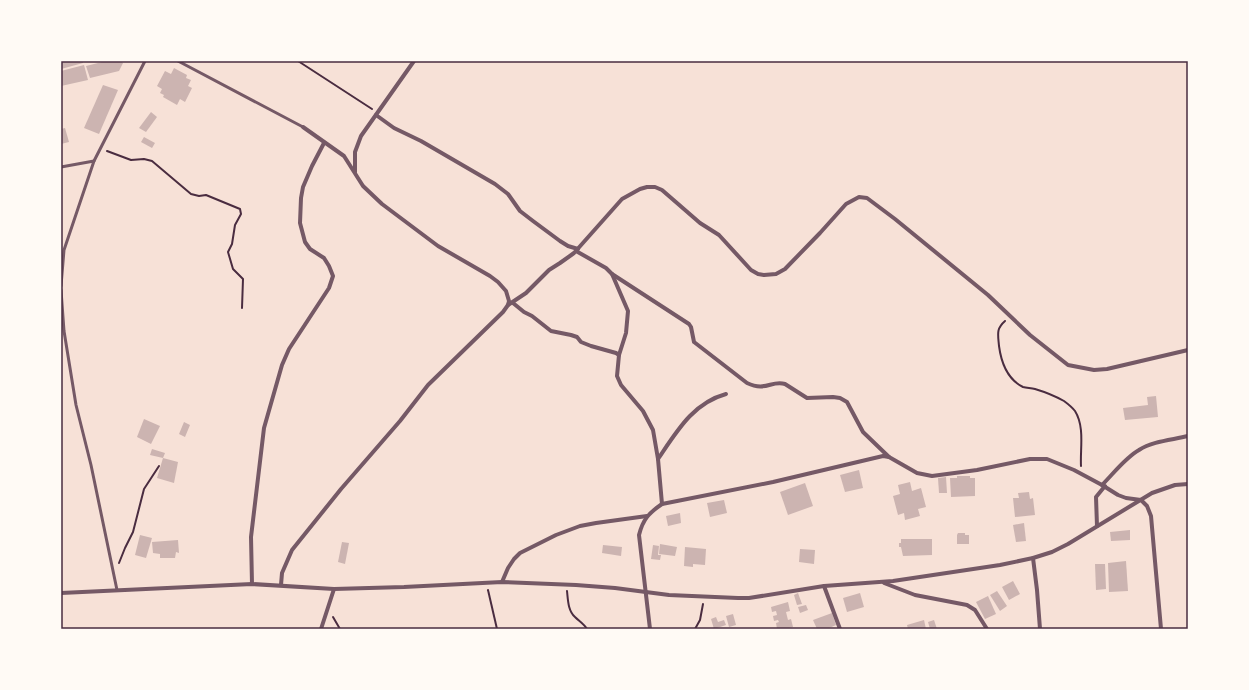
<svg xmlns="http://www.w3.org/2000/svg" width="1249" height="690" font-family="'Golos Text',sans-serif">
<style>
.building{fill:#ccb4b1}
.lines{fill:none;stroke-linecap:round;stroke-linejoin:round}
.path{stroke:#4a2c40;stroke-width:2}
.service{stroke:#755966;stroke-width:3}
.minor{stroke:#755966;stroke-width:4}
.neatline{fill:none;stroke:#4a2c40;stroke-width:1.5}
</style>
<rect width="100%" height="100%" fill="#f7e1d7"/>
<g class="building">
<path d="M61,61H83V63L61,69Z"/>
<path d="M106,61H121L123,63L119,71L90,78L86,66Z"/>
<path d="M84,65L88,80L61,86V71Z"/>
<path d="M174,68L187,75L186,78L191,80L188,86L192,88L185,102L180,99L177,105L163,97L164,95L160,93L162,89L157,86L165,71L171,74Z"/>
<path d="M103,85L118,90L99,134L84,128Z"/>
<path d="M151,112L157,117L146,132L139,128Z"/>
<path d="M65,128L69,142L61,144V129Z"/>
<path d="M144,137L155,143L152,148L141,142Z"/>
<path d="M1156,396L1158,417L1125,420L1123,408L1148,405L1147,397Z"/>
<path d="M144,419L160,426L151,444L137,437Z"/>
<path d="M184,422L190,425L185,437L179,434Z"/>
<path d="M152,449L165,453L163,458L150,455Z"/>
<path d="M163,458L178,462L174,483L157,478Z"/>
<path d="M859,470L863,488L845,492L840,475Z"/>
<path d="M957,476H970V478H975V496L951,497L950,478H957Z"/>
<path d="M946,477L947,493H939L938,478Z"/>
<path d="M910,482L912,491L921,488L926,507L918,509L920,516L905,520L904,513L898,515L893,496L900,494L898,485Z"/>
<path d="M805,483L813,506L788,515L780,492Z"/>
<path d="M1029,492L1030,499L1033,498L1035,515L1015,517L1013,498H1019L1018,493Z"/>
<path d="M724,500L727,513L710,517L707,503Z"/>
<path d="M680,513L681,523L668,526L666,516Z"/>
<path d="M1024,523L1026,541L1016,542L1013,525Z"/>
<path d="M1130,530V540L1111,541L1110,532Z"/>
<path d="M958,533H965V535H969V544H957V535Z"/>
<path d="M140,535L152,538L146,558L135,555Z"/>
<path d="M901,539H932V555L903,556L901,547H899V543H901Z"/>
<path d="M178,540L179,553L176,552L175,558H160V554L153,553L152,542Z"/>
<path d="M342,542L349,543L345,564L338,562Z"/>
<path d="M660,544L677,547L675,556L659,554Z"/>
<path d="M603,545L622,547L621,556L602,553Z"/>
<path d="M653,545L659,546L658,555H661L660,560L651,559Z"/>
<path d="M685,547L706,549L705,565L693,564V567L684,566Z"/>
<path d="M800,549L815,550L814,564L799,562Z"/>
<path d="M1126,561L1128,591L1109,592L1108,563Z"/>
<path d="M1095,564H1105L1106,589L1096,590Z"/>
<path d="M1013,581L1020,594L1009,600L1002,587Z"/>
<path d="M997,591L1007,606L1000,611L990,595Z"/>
<path d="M798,593L802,604L797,605L794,595Z"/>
<path d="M860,593L864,607L847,612L843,598Z"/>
<path d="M988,596L996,614L985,619L976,602Z"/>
<path d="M788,602L790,611L786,612L788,620L791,619L793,627L785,629H777L776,623L779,622L778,620L774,621L773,616L777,615L776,611L772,612L771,607Z"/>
<path d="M806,605L808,610L800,613L798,607Z"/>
<path d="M832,613L836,625L827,629H817L813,620Z"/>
<path d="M733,614L736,625L729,627L726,616Z"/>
<path d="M716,617L718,622L724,620L726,625L714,629L711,619Z"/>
<path d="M924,620L926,629H908L907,625Z"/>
<path d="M934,620L937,629H930L928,622Z"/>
</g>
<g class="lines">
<g class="path">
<path d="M298,61L372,109"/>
<path d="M107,151L131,160L144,159L152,161L191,194L199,196L206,195L240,209L241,214L235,225L232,244L228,252L233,269L243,279L242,308"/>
<path d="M1005,321C996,329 998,334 999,346C1001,361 1007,379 1023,387C1027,388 1031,388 1035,389C1045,392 1055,396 1064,401C1068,404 1072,407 1075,411C1085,427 1080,449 1081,466"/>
<path d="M119,563L125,548L133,532L144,489L159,466"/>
<path d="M488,590L497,629"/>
<path d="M567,591C568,600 568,611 575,617C579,621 584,624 587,629"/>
<path d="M333,617L340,629"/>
<path d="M537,629H569"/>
<path d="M695,629L700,620L703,604"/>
</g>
<g class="service">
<path d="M178,61L303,127"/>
<path d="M61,167L94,161"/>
<path d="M61,286L64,250L94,161L145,61"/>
<path d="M61,290L64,331L76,405L91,465L117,590"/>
</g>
<g class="minor">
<path d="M376,115L394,128L421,141L495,184L508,194L520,211L533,221L560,241L568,246L578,249"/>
<path d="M355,172V152L361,136L414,61"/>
<path d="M576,251L606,268L612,274L628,311L626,333L619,355L617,376L621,385L643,411L653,430L658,459L662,504"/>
<path d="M612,274L689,324L691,327L694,342L747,383C766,392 771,380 785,384L807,398L833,397L840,398L847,402L863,432L889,457"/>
<path d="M513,303L524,312L532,316L551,331L571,335L577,337L581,342L591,346L616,353L619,355"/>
<path d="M508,305L526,293L549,270L560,263L574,253L622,199L640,189L647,187H655L662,190L700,223L719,235L751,270L758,274L764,275L776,274L785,269L820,233L846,204L859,197L867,198L895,219L988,295L1030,335L1068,365L1094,370L1107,369L1188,350"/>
<path d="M658,459C677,431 693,403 726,394"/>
<path d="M1102,485C1114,473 1125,458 1139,450C1153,441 1172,440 1188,436"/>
<path d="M1097,526L1096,497L1105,486"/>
<path d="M1033,558L1037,590L1040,629"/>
<path d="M502,582L508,568L514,559L520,553L556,535L580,526L596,523L647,516"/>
<path d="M884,583L915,595L967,605L975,610L987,629"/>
<path d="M252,584L251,537L264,428L282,365L289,349L329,288L333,276L329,266L324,258L310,249L305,242L300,223L301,198L303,187L312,166L324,143"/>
<path d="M281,585L282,573L292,550L341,489L400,421L428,385L503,312L508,305L509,301L506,291L498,282L490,276L438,246L382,204L363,186L344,156L303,127"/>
<path d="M824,586L840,629"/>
<path d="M61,593L252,584L334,589L404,587L502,582L576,585L615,588L669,595L738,598H749L824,586L893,581L1000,565L1033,558L1052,552L1068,544L1152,493L1175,485L1188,484"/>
<path d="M321,629L334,589"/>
<path d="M650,629L639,535C643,519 649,513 662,504L773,482L883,456L889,457L917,473L932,476L977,470L1030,459H1047L1074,470L1102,485L1118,495L1126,498L1141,500L1147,506L1151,516L1161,629"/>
</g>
</g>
<rect width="1249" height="690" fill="none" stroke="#fffaf5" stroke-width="124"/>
<rect x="62" y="62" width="1125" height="566" class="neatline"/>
</svg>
